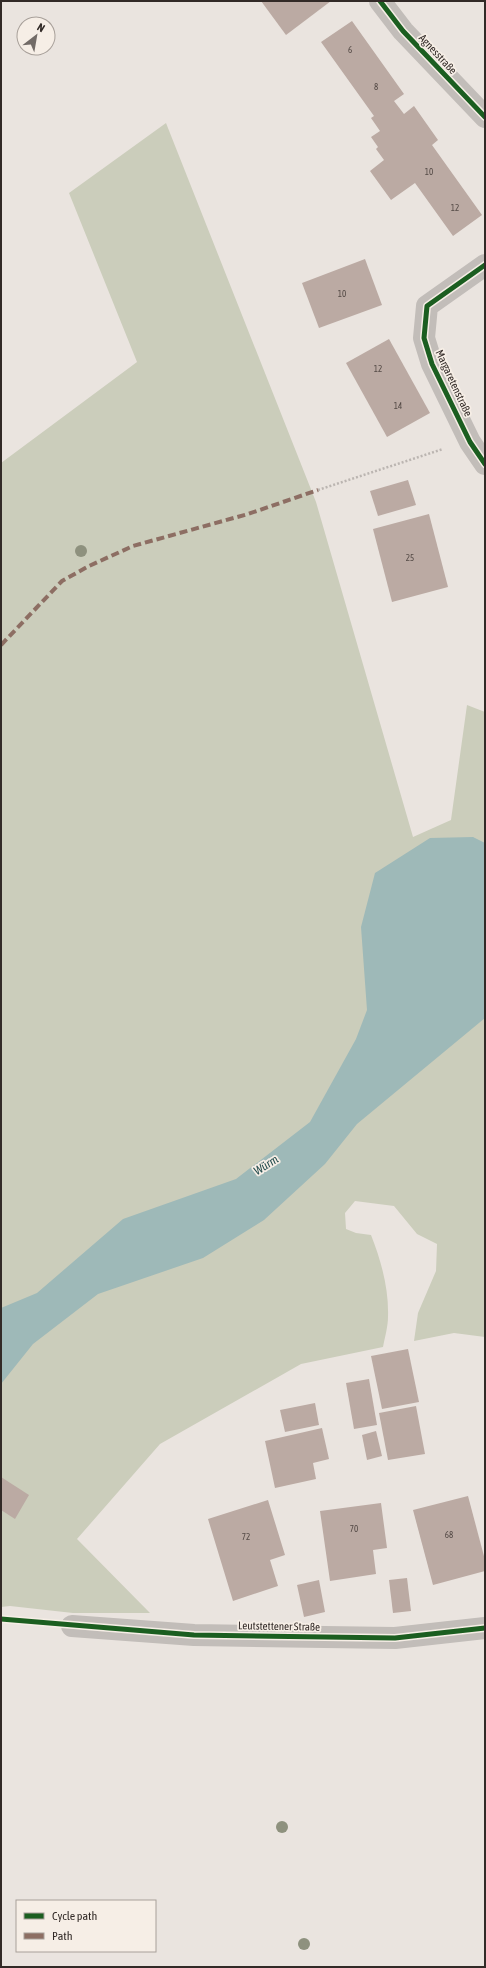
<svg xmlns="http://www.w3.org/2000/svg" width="486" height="1968" font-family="'Asap Condensed',sans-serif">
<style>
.green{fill:#cbcdbb}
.water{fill:#9eb9b8}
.building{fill:#bbaaa3}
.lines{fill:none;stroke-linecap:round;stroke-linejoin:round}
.path{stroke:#bbb5b1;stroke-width:2.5;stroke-dasharray:2 2;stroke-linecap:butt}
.street{stroke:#c2bdb9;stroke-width:22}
.quiet{stroke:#8d6e63;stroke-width:4;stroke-dasharray:8 4;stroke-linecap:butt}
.cycleway-casing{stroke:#f6eee6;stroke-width:8}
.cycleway{stroke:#1b5e20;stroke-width:5}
.tree{fill:#8e917e}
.labels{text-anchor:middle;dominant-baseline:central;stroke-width:3.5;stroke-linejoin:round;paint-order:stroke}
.number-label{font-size:9px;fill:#544a46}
.street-label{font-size:11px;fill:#322a27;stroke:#f6eee6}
.water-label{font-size:12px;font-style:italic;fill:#234c4d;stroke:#f6eee6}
</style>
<rect width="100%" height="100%" fill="#eae4df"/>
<path class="green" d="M166,123L316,502L413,837L451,820L467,705L485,712V1337L454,1333L414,1341L418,1313L436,1271L437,1244L417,1234L394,1206L355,1201L345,1213L346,1229L356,1233L371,1235C381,1260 389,1289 388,1317C388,1326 385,1337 383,1347L301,1364L160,1444L77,1539L150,1613H73L10,1606L1,1607V463L137,362L69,193Z"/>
<path class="water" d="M473,837L485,843V1018L357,1124L325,1164L264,1220L203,1258L98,1294L33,1344L1,1384V1308L37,1293L123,1219L236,1179L310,1122L356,1039L367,1010L361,927L375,873L430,838Z"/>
<g class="building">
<path d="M261,1H331L286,35Z"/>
<path d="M352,21L404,94L394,101L404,114L414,106L438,140L432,145L482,215L453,236L415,183L391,200L370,171L384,160L376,149L378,147L371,137L380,131L371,118L374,116L321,42Z"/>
<path d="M365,259L382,305L319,328L302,283Z"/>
<path d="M389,339L430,413L387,437L346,363Z"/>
<path d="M408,480L416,505L378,516L370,491Z"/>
<path d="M429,514L448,587L392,602L373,529Z"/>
<path d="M408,1349L419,1402L382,1409L371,1356Z"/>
<path d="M369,1379L377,1425L354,1429L346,1383Z"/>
<path d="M315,1403L319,1425L285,1432L280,1410Z"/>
<path d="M416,1406L425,1454L388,1460L379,1413Z"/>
<path d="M322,1428L329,1459L313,1463L316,1479L275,1488L265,1441Z"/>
<path d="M376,1431L382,1456L367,1460L362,1435Z"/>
<path d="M1,1477L29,1495L15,1519L1,1510Z"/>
<path d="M468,1496L485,1560V1571L433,1585L413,1510Z"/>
<path d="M268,1500L285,1555L270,1560L278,1586L233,1601L208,1519Z"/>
<path d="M381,1503L387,1548L373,1550L376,1574L330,1581L320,1511Z"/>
<path d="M407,1578L411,1611L393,1613L389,1580Z"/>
<path d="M319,1580L325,1612L304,1617L297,1585Z"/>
</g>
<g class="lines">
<path class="path" d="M318,490L443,449"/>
<g class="street">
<path d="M380,1L403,31L485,117"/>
<path d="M485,265L427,306L424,338L432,364L470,442L485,464"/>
<path d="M72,1626L194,1635L395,1638L485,1628"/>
</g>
<path class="quiet" d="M1,645L62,581L89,566L133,546L248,514L318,490"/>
<g class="cycleway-casing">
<g id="cycleway">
<path d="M380,1L403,31L485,117"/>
<path d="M485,265L427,306L424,338L432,364L470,442L485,464"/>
<path d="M1,1619L194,1635L395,1638L485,1628"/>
</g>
</g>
<use href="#cycleway" class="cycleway"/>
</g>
<g class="tree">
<circle cx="81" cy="551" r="6"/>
<circle cx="282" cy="1827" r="6"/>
<circle cx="304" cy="1944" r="6"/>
</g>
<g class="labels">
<g class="number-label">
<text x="350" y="50">6</text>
<text x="376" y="87">8</text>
<text x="429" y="172">10</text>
<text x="455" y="208">12</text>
<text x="342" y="294">10</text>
<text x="378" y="369">12</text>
<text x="398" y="406">14</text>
<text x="410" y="558">25</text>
<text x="354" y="1529">70</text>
<text x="449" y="1535">68</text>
<text x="246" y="1537">72</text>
</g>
<g class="street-label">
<text transform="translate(438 54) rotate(47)">Agnesstraße</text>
<text transform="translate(454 383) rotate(65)">Margaretenstraße</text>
<text transform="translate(279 1626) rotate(1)">Leutstettener Straße</text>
</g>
<g class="water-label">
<text transform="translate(266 1165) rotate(-32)">Würm</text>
</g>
</g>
<rect width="486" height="1968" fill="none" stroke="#322a27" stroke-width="4"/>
<rect x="16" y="1900" width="140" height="52" fill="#f6eee6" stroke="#a8a09a"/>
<rect x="24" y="1913" width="20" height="6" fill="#1b5e20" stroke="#a8a09a"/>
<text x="52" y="1920" font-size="12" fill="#322a27">Cycle path</text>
<rect x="24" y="1933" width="20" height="6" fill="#8d6e63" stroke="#a8a09a"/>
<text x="52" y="1940" font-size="12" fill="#322a27">Path</text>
<g transform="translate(36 36) rotate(31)"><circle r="19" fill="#f6eee6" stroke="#a8a09a"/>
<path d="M0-3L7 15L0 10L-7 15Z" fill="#726b67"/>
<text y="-6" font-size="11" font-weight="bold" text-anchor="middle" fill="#322a27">N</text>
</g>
</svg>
